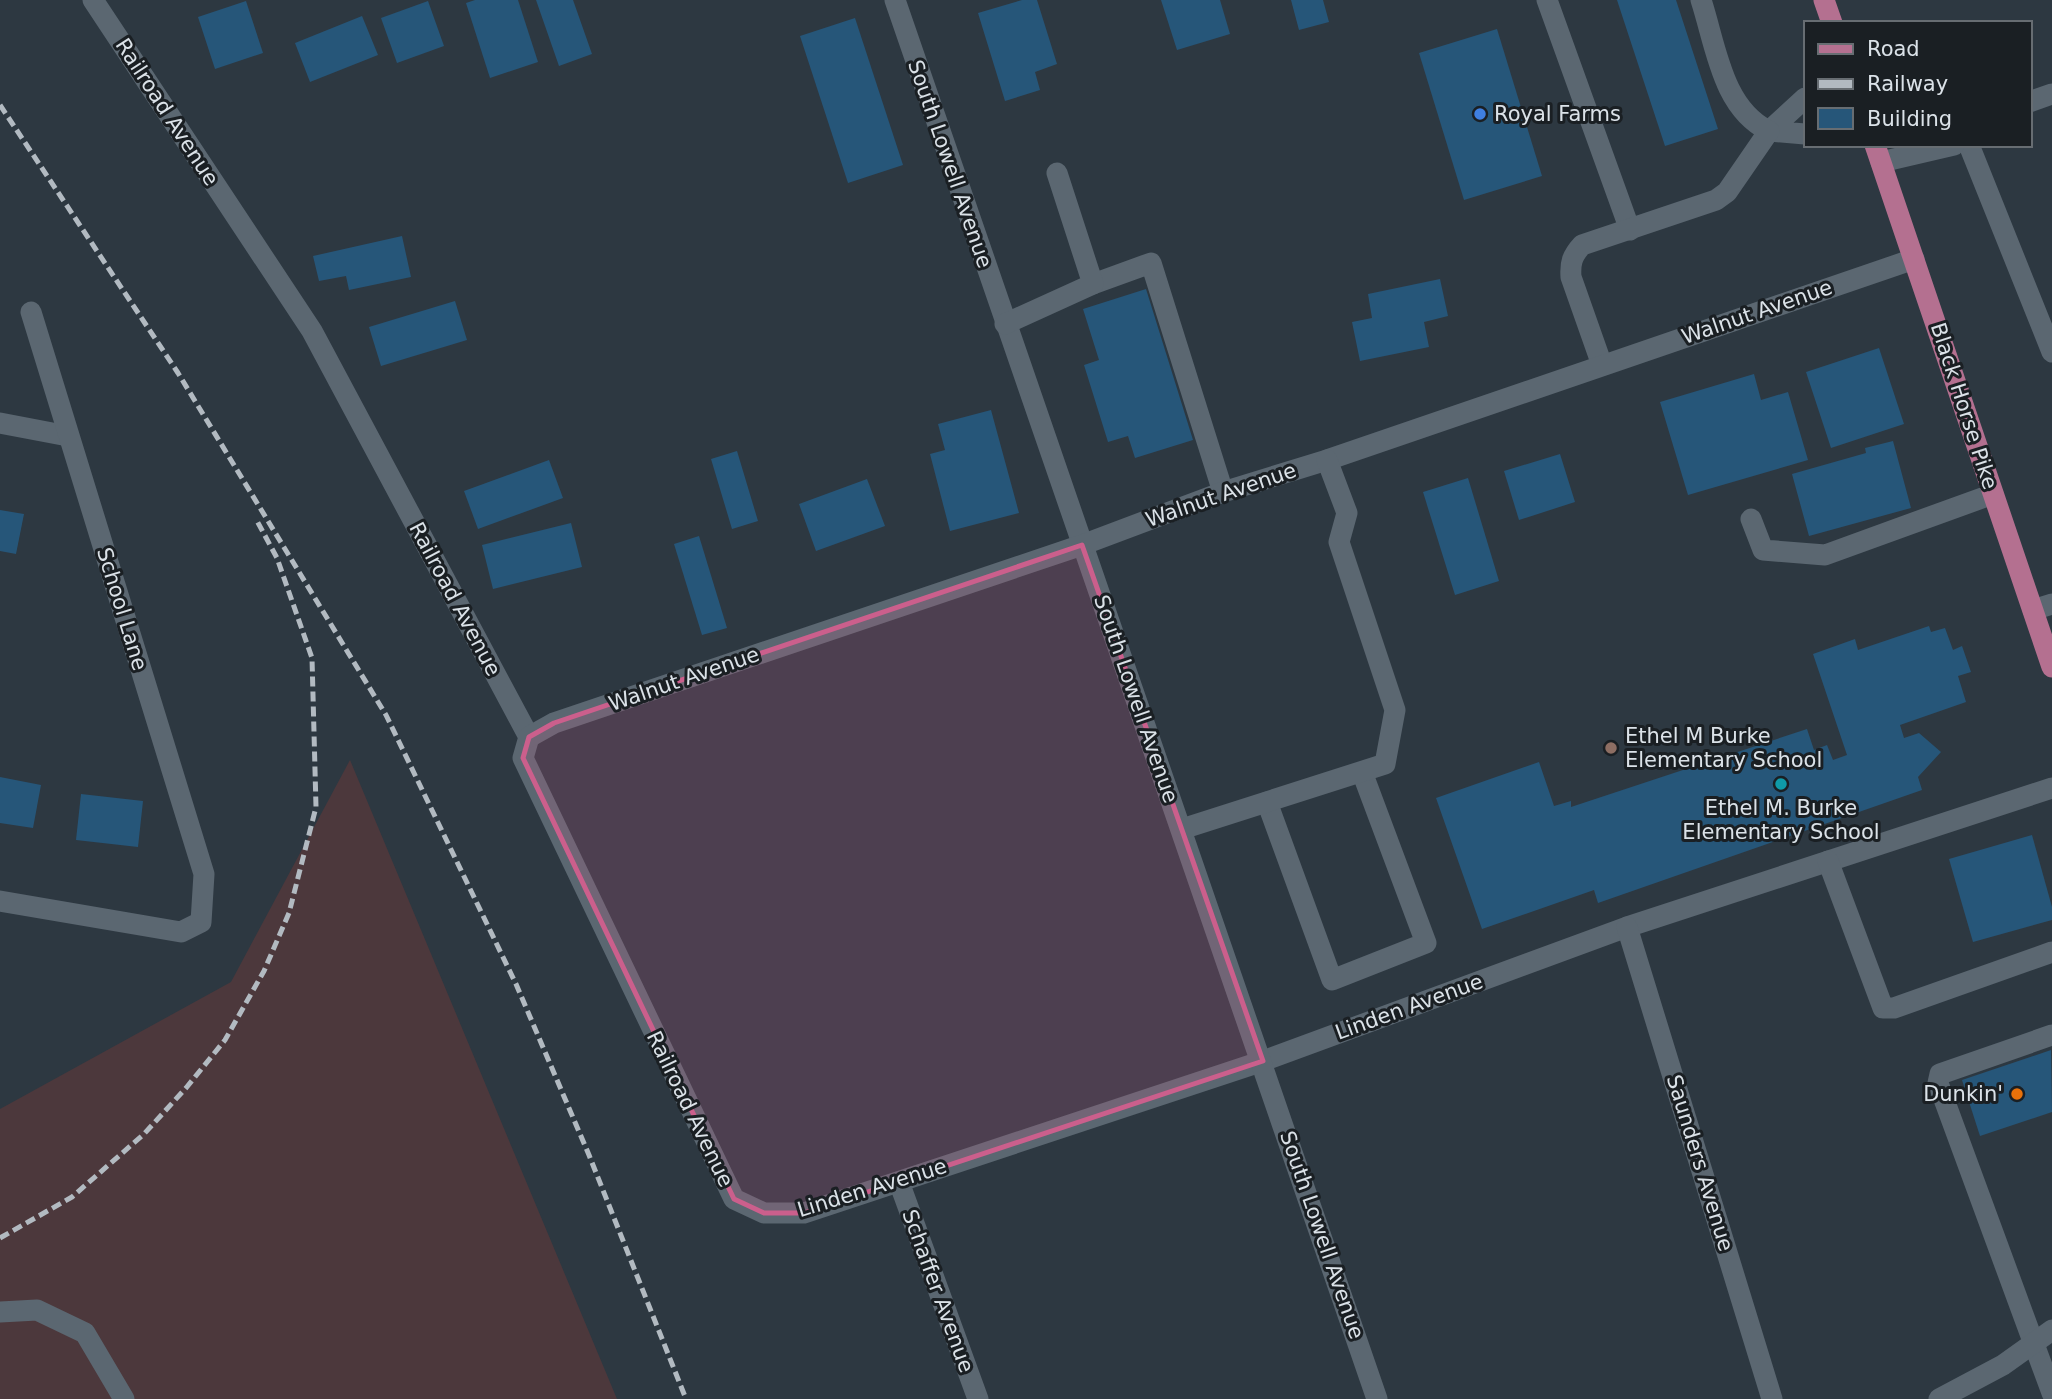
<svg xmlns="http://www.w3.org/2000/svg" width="2052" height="1399" font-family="'DejaVu Sans',sans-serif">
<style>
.industrial{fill:#4c383c}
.building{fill:#265679}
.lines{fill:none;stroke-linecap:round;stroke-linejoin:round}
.minor{stroke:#5b6771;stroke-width:21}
.major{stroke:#b47090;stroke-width:21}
.rail{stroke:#b2bac1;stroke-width:5;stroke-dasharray:10 5;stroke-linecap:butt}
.marked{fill:#cb5f8c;fill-opacity:0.2;stroke:#cb5f8c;stroke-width:5;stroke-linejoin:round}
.shop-dot{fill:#3f7fe0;stroke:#1a1f23;stroke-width:2.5}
.education-dot{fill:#8d6e63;stroke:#1a1f23;stroke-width:2.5}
.culture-dot{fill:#0f9aa8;stroke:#1a1f23;stroke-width:2.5}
.food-dot{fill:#e8710a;stroke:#1a1f23;stroke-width:2.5}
.labels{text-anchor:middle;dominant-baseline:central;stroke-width:6;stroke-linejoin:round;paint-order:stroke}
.street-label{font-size:21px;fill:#dbe2e8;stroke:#1a1f23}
.poi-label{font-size:21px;fill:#dbe2e8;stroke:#1a1f23;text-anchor:start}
</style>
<rect width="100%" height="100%" fill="#2d3841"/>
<path class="industrial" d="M350,760L617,1399H0V1109L231,982Z"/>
<g class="building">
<path d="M475,0H518L538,62L490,78L466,3Z"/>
<path d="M536,0H573L592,54L559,66Z"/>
<path d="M1022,0H1037L1057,64L1035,72L1040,90L1005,101L978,13Z"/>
<path d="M1161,0H1220L1230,34L1177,50Z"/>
<path d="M1291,0H1323L1329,22L1299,30Z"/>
<path d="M1617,0H1676L1718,129L1665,146Z"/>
<path d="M246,1L263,53L215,69L198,17Z"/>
<path d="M428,1L444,46L397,63L381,18Z"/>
<path d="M362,16L378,55L310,82L295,43Z"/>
<path d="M855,18L903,165L848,183L800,36Z"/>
<path d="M1497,29L1542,176L1464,200L1419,53Z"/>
<path d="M402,236L411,277L349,290L346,276L319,281L313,256Z"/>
<path d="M1440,279L1448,316L1424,322L1429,347L1360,361L1352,322L1372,318L1368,294Z"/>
<path d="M1146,289L1193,440L1135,458L1128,436L1108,442L1084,365L1099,360L1083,309Z"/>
<path d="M455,301L467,340L381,366L369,327Z"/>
<path d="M1879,348L1904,424L1831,448L1806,372Z"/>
<path d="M1754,374L1761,400L1788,392L1808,460L1688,495L1660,402Z"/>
<path d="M991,410L1019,513L950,531L930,454L945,450L938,424Z"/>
<path d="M1893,441L1911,508L1809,536L1792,474L1866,453L1865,448Z"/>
<path d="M737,451L758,521L732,529L711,459Z"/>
<path d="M1560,454L1575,502L1519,520L1504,471Z"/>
<path d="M549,460L563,498L478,529L464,491Z"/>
<path d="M1468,478L1499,581L1455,595L1423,492Z"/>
<path d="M867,479L885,526L816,551L799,504Z"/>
<path d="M0,510L24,514L16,554L0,551Z"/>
<path d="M571,523L582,567L493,589L482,545Z"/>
<path d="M699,536L727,628L702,635L674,544Z"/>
<path d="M1929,626L1931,632L1945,628L1953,650L1962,646L1971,672L1958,676L1966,702L1900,725L1904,738L1919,733L1941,752L1918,777L1922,790L1598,903L1594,890L1482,929L1436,798L1539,762L1554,806L1571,801V807L1807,729L1814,750L1827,745L1833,760L1847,755L1813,654L1855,639L1858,650Z"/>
<path d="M0,777L41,785L33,828L0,823Z"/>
<path d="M81,794L143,801L138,847L76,840Z"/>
<path d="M2032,835L2052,907V920L1973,942L1949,859Z"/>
<path d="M2051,1050L2052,1112L1980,1136L1962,1080Z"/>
</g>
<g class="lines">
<g class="minor">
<path d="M93,0L312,331L529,737L523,758L734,1199L764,1213H804L1263,1061L1627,927L2052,788"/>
<path d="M895,0L1377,1399"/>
<path d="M1547,0L1630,230"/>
<path d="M1805,98L1769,131L1805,134"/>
<path d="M2029,102L2052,94"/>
<path d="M1969,145L2052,352"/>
<path d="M1881,162L1954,145"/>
<path d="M1093,284L1151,263L1223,492"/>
<path d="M1005,324L1093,284L1057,173"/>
<path d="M1602,365L1571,277C1570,263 1572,256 1582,245L1716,200L1727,192L1769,131C1722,108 1716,46 1701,0"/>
<path d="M0,423L68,436"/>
<path d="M1751,519L1763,550L1825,555L1993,494"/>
<path d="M2033,610L2052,604"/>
<path d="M529,737L554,723L1082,545L1223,492L1327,460L1914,259"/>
<path d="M1267,802L1332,980L1426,943L1362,772"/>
<path d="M1182,829L1385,764L1395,710L1339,542L1347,513L1327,460"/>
<path d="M1828,861L1883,1008H1894L2052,952"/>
<path d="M0,901L181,932L201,922L204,874L31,312"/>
<path d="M1627,927L1772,1399"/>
<path d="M2052,1035L1940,1074L1938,1083L2052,1393"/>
<path d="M899,1182L978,1399"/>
<path d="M0,1312L37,1310L85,1333L124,1399"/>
<path d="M1939,1399L2003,1365L2052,1330"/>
</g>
<g class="major">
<path d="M1824,0L1832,23"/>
<path d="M1875,145L2052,667"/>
</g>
<g class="rail">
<path d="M0,105L178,373L386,715L516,984L589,1155L686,1399"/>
<path d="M0,1238L72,1197L144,1134L186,1088L225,1040L264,971L289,913L316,807L312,658L277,558L256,519"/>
</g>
</g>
<path class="marked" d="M1082,545L1263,1061L804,1213H764L734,1199L523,758L529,737L554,723Z"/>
<circle class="shop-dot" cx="1480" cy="114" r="7"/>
<circle class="education-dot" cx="1611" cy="748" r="7"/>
<circle class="culture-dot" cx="1781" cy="784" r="7"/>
<circle class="food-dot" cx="2017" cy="1094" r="7"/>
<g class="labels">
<g class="street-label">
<text transform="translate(167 112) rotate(57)">Railroad Avenue</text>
<text transform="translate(950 164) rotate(71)">South Lowell Avenue</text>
<text transform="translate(1757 312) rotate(-19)">Walnut Avenue</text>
<text transform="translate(1964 406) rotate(72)">Black Horse Pike</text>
<text transform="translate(1221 495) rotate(-19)">Walnut Avenue</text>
<text transform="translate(455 599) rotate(62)">Railroad Avenue</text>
<text transform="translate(122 609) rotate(73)">School Lane</text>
<text transform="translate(684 679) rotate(-19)">Walnut Avenue</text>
<text transform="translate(1136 699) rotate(71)">South Lowell Avenue</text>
<text transform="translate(1409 1007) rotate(-20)">Linden Avenue</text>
<text transform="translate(690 1109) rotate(64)">Railroad Avenue</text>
<text transform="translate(1700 1163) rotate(73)">Saunders Avenue</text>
<text transform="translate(872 1188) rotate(-17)">Linden Avenue</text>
<text transform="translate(1322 1235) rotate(71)">South Lowell Avenue</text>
<text transform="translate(938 1291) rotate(70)">Schaffer Avenue</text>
</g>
<g class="poi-label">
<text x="1494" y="114">Royal Farms</text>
<text x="1625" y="736">Ethel M Burke<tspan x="1625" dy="24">Elementary School</tspan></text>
<text x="1781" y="808" text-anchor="middle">Ethel M. Burke<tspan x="1781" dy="24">Elementary School</tspan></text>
<text x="2003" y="1094" text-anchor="end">Dunkin'</text>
</g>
</g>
<rect x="1804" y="21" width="228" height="126" fill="#1a1f23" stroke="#676d72" stroke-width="2"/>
<rect x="1818" y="44" width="35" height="10" fill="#b47090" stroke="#676d72" stroke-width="2"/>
<text x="1867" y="56" font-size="21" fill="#dbe2e8">Road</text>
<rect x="1818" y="79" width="35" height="10" fill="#b2bac1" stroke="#676d72" stroke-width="2"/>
<text x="1867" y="91" font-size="21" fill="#dbe2e8">Railway</text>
<rect x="1818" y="108" width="35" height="21" fill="#265679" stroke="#676d72" stroke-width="2"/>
<text x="1867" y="126" font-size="21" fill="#dbe2e8">Building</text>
</svg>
